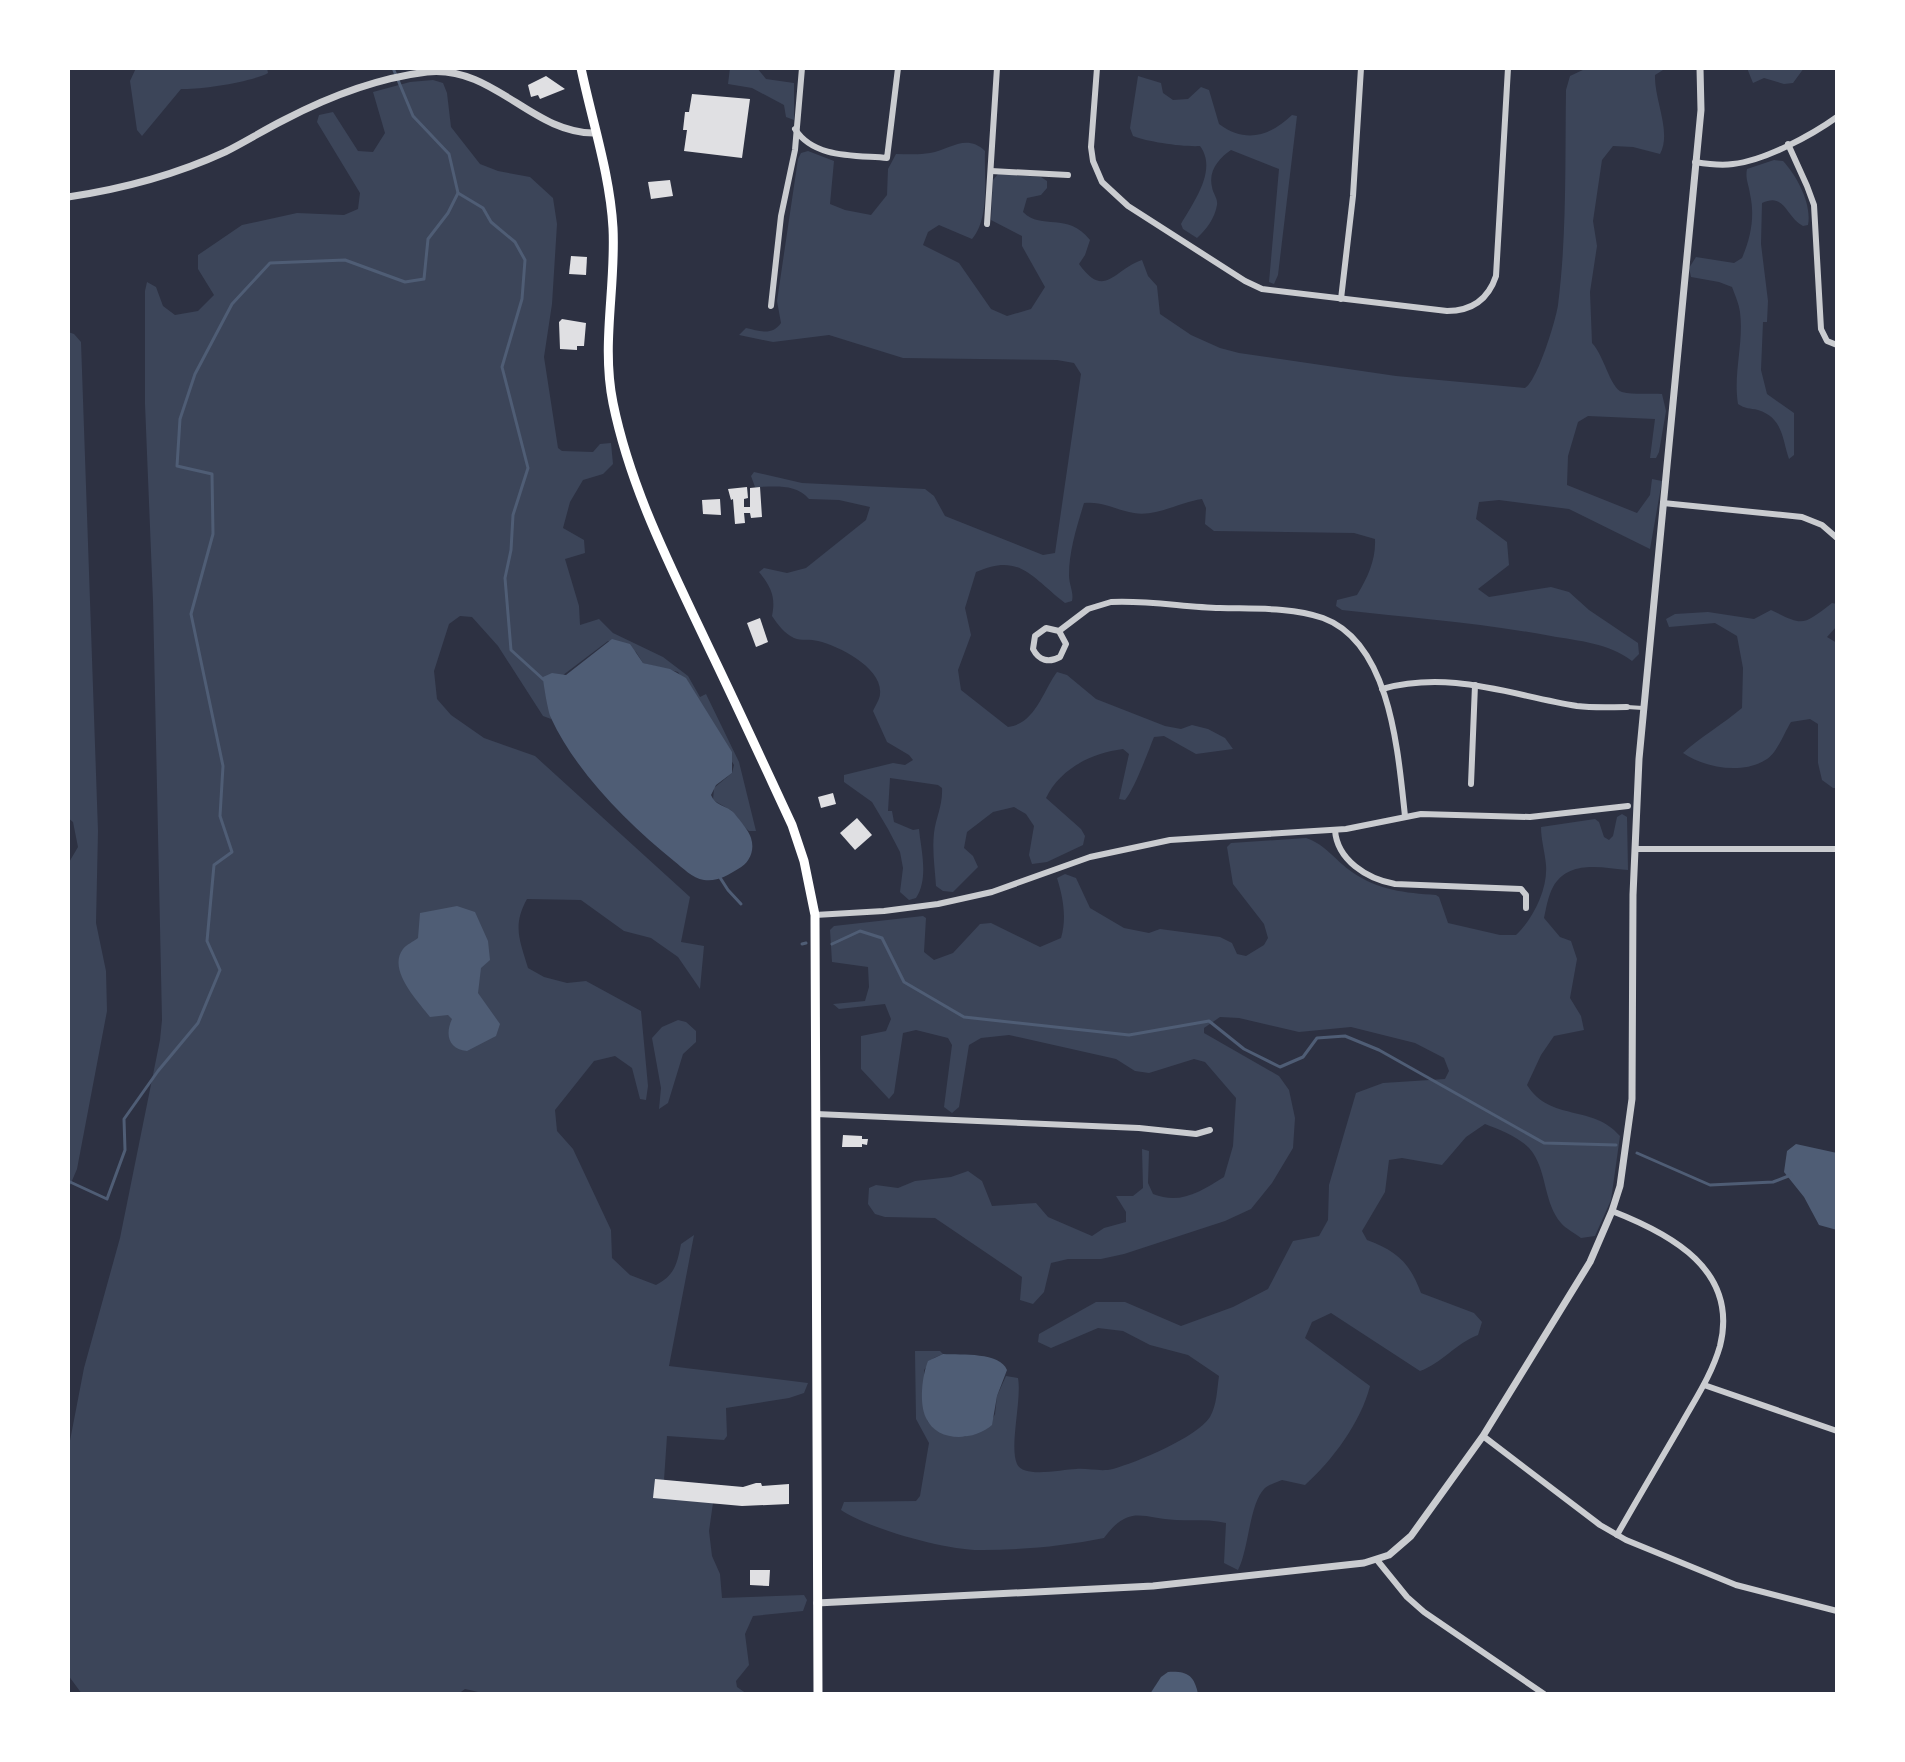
<svg xmlns="http://www.w3.org/2000/svg" width="1905" height="1762" font-family="'Times New Roman',serif">
<style>
.green{fill:#3c4559}
.water{fill:#4f5d75}
.lines{fill:none;stroke-linecap:round;stroke-linejoin:round}
.stream{stroke:#4f5d75;stroke-width:3}
.building{fill:#e0e0e3}
.pedestrian{stroke:#caccd0;stroke-width:4}
.minor{stroke:#caccd0;stroke-width:6}
.tertiary{stroke:#caccd0;stroke-width:7}
.primary{stroke:#fff;stroke-width:9}
</style>
<rect width="100%" height="100%" fill="#2d3142"/>
<g class="green">
<path d="M136,68H267L268,73C252,82 199,90 181,89L142,136L137,130L130,81Z"/>
<path d="M730,68H757L766,79L794,83V120L786,117L784,105L752,88L728,84Z"/>
<path d="M1587,68H1680L1663,70L1655,75C1654,100 1672,132 1660,154L1633,147L1613,146L1602,160L1593,221L1597,246L1590,292L1592,343C1604,355 1610,388 1622,392C1634,395 1650,393 1662,394L1666,411L1659,452L1656,458H1650L1655,419L1588,416L1578,422L1568,456L1567,485L1637,513L1650,495L1652,479L1662,481L1650,549L1569,509L1499,500L1479,502L1476,519L1507,542L1509,565L1478,589L1489,597L1551,587L1569,592L1589,610L1638,643L1639,654L1632,661C1609,643 1579,641 1551,636C1482,623 1412,618 1342,610L1336,606L1337,600L1357,595C1368,577 1376,559 1375,539L1354,533L1214,531L1205,524L1206,508L1202,499C1180,502 1156,517 1134,513C1115,510 1104,501 1084,503C1077,526 1069,551 1069,575C1069,585 1074,592 1072,601L1065,603C1032,578 1020,552 976,572L965,608L971,635L958,670L961,690L1008,727C1035,724 1043,691 1057,672L1067,675L1096,699L1165,726L1181,729L1192,725L1208,729L1225,738L1233,749L1196,754L1164,736L1154,737C1148,752 1134,790 1125,800L1119,799L1129,754L1123,749C1091,753 1060,769 1046,798L1081,829L1085,836L1083,845L1047,862L1032,864L1029,855L1034,826L1026,814L1014,807L993,812L967,832L964,848L973,856L978,867L953,892L943,891L936,886C935,869 932,851 934,833C936,817 943,805 942,788L938,785L890,778L888,811H892L894,822L913,830L919,829C921,850 929,878 916,898L909,900L900,892L903,868L900,852L888,829L872,802L844,782V775L893,763L905,765L913,760L909,755L887,742L873,711C875,706 880,699 880,694C883,668 839,646 818,641C811,639 801,641 794,638C784,633 778,625 772,616C776,597 771,587 759,572L764,568L787,573L806,568L866,520L870,507L839,500L809,499C795,483 774,487 755,487L751,476L754,472L802,483L925,489L934,496L945,516L1043,555L1055,553L1081,374L1074,363L1057,360L903,358L829,335L773,342L739,335L746,328C760,331 772,336 781,323L777,301L798,159L801,153L808,151L834,161L830,204L845,210L871,215L887,195L888,169L896,154C907,154 919,155 930,153C950,150 966,133 985,151C984,178 990,218 972,239L939,225L928,232L923,245L959,263L991,309L1007,316L1031,309L1045,287L1022,246V236L991,220L993,180L998,174L1041,177L1047,181V188L1041,195L1027,198L1023,212C1042,231 1067,211 1090,240L1085,255L1079,264C1105,300 1113,270 1142,260L1148,276L1157,286L1160,314L1191,335L1220,348L1239,353L1396,376L1525,388C1537,382 1556,320 1558,305C1567,234 1565,161 1566,90L1570,76Z"/>
<path d="M1747,68H1804L1793,83L1784,84L1764,78L1753,83Z"/>
<path d="M1138,76L1161,83L1163,93L1173,100L1188,99L1201,87L1209,90L1219,124C1246,144 1270,136 1292,115L1297,116L1278,275L1274,284L1269,282L1279,169L1231,150C1219,158 1208,171 1212,187C1213,194 1218,198 1217,205C1215,218 1206,230 1197,238L1183,229L1181,224C1193,203 1218,170 1200,146C1183,147 1148,142 1133,136L1130,128Z"/>
<path d="M433,80L443,83L447,93L451,127L480,164L498,171L530,177L553,198L557,224L552,304L544,357L558,448L562,451L593,452L600,444L611,443L613,464L603,474L583,480L570,502L563,528L584,540L585,553L565,559L579,606L580,625L599,619L613,633L663,657L688,676L700,697L706,694L739,762L756,831H749L739,822L732,811L713,800L714,788L732,773L734,765L678,672L643,663L636,652L608,641L546,688L551,719L543,716L498,646L472,617L460,616L449,624L434,671L437,699L451,715L484,738L535,756L690,897L681,942L704,946L700,989L678,957L651,938L624,931L581,900L527,899C512,926 520,941 528,968L544,977L567,983L586,981L641,1011L648,1086L646,1100L640,1099L632,1068L615,1056L594,1061L555,1110L557,1131L573,1149L611,1230L612,1258L630,1275L656,1285C675,1275 677,1264 681,1244L694,1235L669,1366L808,1383L804,1393L789,1398L726,1408L727,1436L724,1440L667,1436L664,1480L713,1503L709,1531L712,1556L720,1574L722,1598L804,1595L807,1600L803,1611L753,1616L745,1634L749,1665L736,1681L737,1687L747,1694H487L465,1689L458,1694H82L68,1675V1451L84,1368L120,1238L160,1040L162,1020L153,601L145,404V291L147,282L156,287L163,306L175,315L198,311L214,295L198,269V255L242,225L297,213L344,215L358,209L360,193L317,122L319,115L333,112L358,151L373,152L385,133L373,92L410,82Z"/>
<path d="M1774,160L1783,161C1797,176 1812,204 1808,225L1803,226C1785,216 1785,192 1762,203L1761,244L1768,301L1767,322H1763L1761,370L1767,394L1794,413V455L1789,459C1782,438 1783,418 1758,410C1750,408 1745,409 1738,404C1733,373 1744,343 1740,312C1739,304 1735,295 1732,287L1719,282L1691,277L1689,268L1696,257L1734,263L1742,258C1751,237 1755,216 1750,194C1749,185 1745,179 1747,169Z"/>
<path d="M68,332L74,334L81,342L98,831L96,923L106,971L107,1011L77,1169L68,1190V864L78,847L73,822L68,818Z"/>
<path d="M1832,603L1837,604V626L1827,637L1837,643V788H1833L1822,780L1818,763V724L1810,719L1791,722C1784,733 1777,753 1767,759C1743,775 1705,768 1683,753C1702,736 1723,724 1742,708L1743,668L1737,636L1715,623L1669,627L1666,619L1675,614L1708,612L1754,619L1771,610C1804,626 1802,626 1832,603Z"/>
<path d="M1622,814L1627,817L1628,870C1602,868 1569,859 1553,887C1548,896 1546,909 1544,918L1560,937L1571,941L1577,959L1570,998L1581,1016L1584,1030L1554,1036L1541,1055L1527,1085C1550,1122 1593,1104 1620,1136L1611,1200L1595,1236L1581,1238C1575,1233 1566,1229 1561,1223C1544,1203 1547,1174 1533,1153C1524,1139 1501,1130 1485,1124L1466,1137L1442,1165L1402,1158L1389,1160L1385,1192L1362,1231L1367,1240C1397,1251 1410,1263 1421,1293L1474,1313L1482,1322L1478,1335C1455,1344 1442,1363 1420,1371L1331,1313L1312,1322L1305,1338L1370,1386C1361,1422 1332,1461 1305,1485L1282,1480C1277,1482 1268,1485 1264,1489C1249,1505 1249,1549 1238,1570L1224,1563L1226,1523C1209,1519 1194,1521 1176,1520C1142,1518 1129,1504 1104,1538C1065,1546 1022,1550 982,1550C948,1551 869,1529 841,1510L844,1502L916,1501L920,1496L929,1443L916,1419L915,1351H940L943,1354L934,1358L924,1370V1409L928,1422L936,1430L964,1437L988,1428L995,1414L997,1396L1006,1376L1018,1378C1022,1400 1009,1446 1017,1464C1024,1479 1063,1469 1076,1469C1088,1468 1101,1472 1113,1469C1137,1462 1196,1438 1210,1417C1217,1405 1217,1389 1219,1376L1188,1355L1150,1345L1123,1331L1098,1328L1051,1348L1038,1342L1039,1334L1096,1302H1125L1181,1326L1233,1307L1268,1289L1293,1241L1319,1236L1328,1220L1329,1185L1356,1093L1383,1083L1445,1079L1449,1071L1444,1058L1415,1043L1351,1027L1299,1032L1239,1018L1220,1017L1204,1028V1033L1279,1076L1289,1090L1295,1118L1293,1148L1272,1183L1251,1209L1225,1221L1124,1254L1101,1259H1068L1051,1263L1044,1292L1033,1304L1020,1300L1022,1277L935,1218L885,1217L875,1214L868,1204L869,1188L876,1185L898,1188L915,1181L951,1177L968,1171L982,1181L992,1206L1036,1203L1048,1217L1092,1236L1104,1228L1126,1222V1212L1116,1196H1133L1143,1188L1142,1149L1149,1151L1148,1183L1153,1194C1180,1205 1200,1192 1224,1177L1233,1146L1236,1098L1205,1062L1194,1059L1149,1073L1135,1071L1116,1059L1009,1035L981,1038L969,1045L959,1107L952,1113L944,1107L952,1045L948,1038L916,1030L903,1033L894,1093L889,1099L861,1069V1036L886,1031L891,1019L885,1004L839,1009L833,1004L865,1001L869,987L868,967L832,962L830,930L834,926L923,916L926,918L924,952L934,960L953,953L980,924L991,923L1040,947L1061,938C1067,918 1063,897 1057,878L1065,874L1076,878L1090,908L1124,928L1149,933L1160,929L1220,937L1232,943L1237,954L1246,956L1264,945L1268,938L1264,924L1233,884L1227,847L1231,843L1306,838C1325,844 1336,861 1352,872C1378,890 1405,893 1436,895L1439,897L1448,923L1500,935H1516C1533,919 1548,889 1546,865C1545,852 1541,840 1541,827L1595,819L1599,822L1604,837L1609,840L1613,836L1617,817Z"/>
<path d="M678,1020L686,1022L696,1031V1042L683,1054L668,1103L659,1109L661,1088L652,1038L662,1027Z"/>
</g>
<g class="water">
<path d="M612,639L630,644L643,663L670,669L686,678L732,752V773L716,785L711,795C716,807 727,805 734,813C738,818 750,832 751,838C755,850 750,863 738,869C728,875 717,882 704,880C692,878 683,868 674,861C628,824 576,772 551,718C548,712 543,682 543,677L552,673L566,675Z"/>
<path d="M457,906L475,912L488,941L490,960L481,968L478,993L500,1024L496,1036L467,1051C448,1049 445,1034 452,1019L448,1015L430,1017C418,1001 387,970 403,949C406,945 414,941 418,938L420,913Z"/>
<path d="M1796,1144L1837,1153V1230L1819,1225L1804,1197L1784,1172L1787,1151Z"/>
<path d="M943,1354C962,1355 1000,1352 1007,1370L997,1396L992,1425C974,1441 937,1443 926,1418C919,1403 922,1376 928,1361Z"/>
<path d="M1168,1672C1187,1671 1194,1675 1198,1694H1150L1161,1677Z"/>
</g>
<g class="lines">
<g class="stream">
<path d="M393,68L413,116L449,154L458,193L483,208L491,222L515,242L525,260L522,299L502,367L528,468L513,515L511,550L505,578L511,650L544,680"/>
<path d="M719,876L728,890L741,904"/>
<path d="M802,944L806,943"/>
<path d="M832,944L860,931L882,938L904,982L964,1017L1129,1035L1209,1021L1244,1049L1280,1067L1303,1057L1317,1038L1345,1036L1379,1050L1544,1143L1616,1145"/>
<path d="M1637,1153L1710,1185L1773,1182L1791,1175"/>
<path d="M68,1181L107,1199L125,1150L124,1119L158,1071L198,1023L220,970L207,941L214,865L232,852L220,816L223,766L191,614L213,534L212,474L177,466L180,419L195,374L232,304L270,263L345,260L405,282L424,279L428,239L448,213L458,193"/>
</g>
</g>
<g class="building">
<path d="M546,76L565,89L540,99L538,95L531,97L528,85Z"/>
<path d="M692,94L750,99L742,158L684,151L687,130H683L685,112H689Z"/>
<path d="M670,180L673,196L651,199L648,182Z"/>
<path d="M571,256L587,257L586,275L569,274Z"/>
<path d="M562,319L586,323L584,346H577V350L560,349L559,322Z"/>
<path d="M747,487L748,498L744,499V507H750V488L760,487L762,517L751,518L750,513H744L745,523L735,524L733,499L731,500L728,489Z"/>
<path d="M720,499L721,515L703,514L702,500Z"/>
<path d="M760,618L768,642L756,647L747,623Z"/>
<path d="M833,793L836,804L821,808L818,797Z"/>
<path d="M857,818L872,835L855,850L840,833Z"/>
<path d="M843,1135L862,1136V1139H868L867,1145L862,1144V1147H842Z"/>
<path d="M655,1479L743,1487L756,1483H761L762,1486L789,1484V1504L742,1506L653,1498Z"/>
<path d="M750,1570H770L769,1586L750,1585Z"/>
</g>
<g class="lines">
<path class="pedestrian" d="M1627,707L1643,708"/>
<g class="minor">
<path d="M1097,68L1091,147L1093,161L1102,182L1128,206L1245,281L1262,289L1447,311C1472,311 1488,300 1496,276L1508,68"/>
<path d="M795,129C814,159 856,155 887,158L898,68"/>
<path d="M1788,144L1807,186L1814,205L1821,329L1827,341L1837,345"/>
<path d="M1695,162C1707,164 1720,166 1733,164C1764,161 1812,135 1837,117"/>
<path d="M991,171L1068,175"/>
<path d="M987,224L997,68"/>
<path d="M1341,299L1353,196L1361,68"/>
<path d="M771,306L781,216L795,150L802,68"/>
<path d="M1663,503L1802,517L1822,525L1837,538"/>
<path d="M1059,631L1046,628L1035,636L1033,649C1039,661 1049,663 1060,657L1066,644L1059,631L1088,609L1111,602C1147,600 1184,607 1220,608C1254,609 1291,607 1323,618C1391,643 1398,753 1405,816"/>
<path d="M1382,689C1451,670 1510,695 1577,706C1594,708 1610,707 1627,707"/>
<path d="M1471,784L1475,685"/>
<path d="M1335,830C1337,860 1367,879 1395,884L1521,889L1526,895V908"/>
<path d="M1635,849H1837"/>
<path d="M815,915L884,911L938,904L992,892L1090,857L1170,840L1346,829L1421,814L1530,817L1628,806"/>
<path d="M816,1114L1139,1128L1196,1134L1210,1130"/>
<path d="M1612,1211C1671,1234 1739,1270 1720,1346C1712,1374 1696,1398 1682,1423C1660,1461 1638,1498 1617,1535"/>
<path d="M1704,1385L1837,1431"/>
<path d="M1483,1436L1600,1525L1626,1540L1736,1585L1837,1611"/>
<path d="M1377,1560L1407,1597L1424,1612L1544,1694"/>
</g>
<g class="tertiary">
<path d="M68,197C122,189 175,175 225,152C245,142 264,130 284,120C328,97 378,78 427,72C494,65 532,134 595,133"/>
<path d="M817,1603L1153,1586L1364,1563L1389,1555L1411,1536L1483,1436L1590,1262L1612,1211L1620,1186L1632,1099L1633,895L1639,759L1701,110L1700,68"/>
</g>
<path class="primary" d="M581,68C592,121 610,174 613,228C616,287 601,344 613,403C631,491 672,569 710,650C738,708 765,767 792,825L804,861L815,915L818,1694"/>
</g>
<rect width="1905" height="1762" fill="none" stroke="#ffffff" stroke-width="140"/>
</svg>
